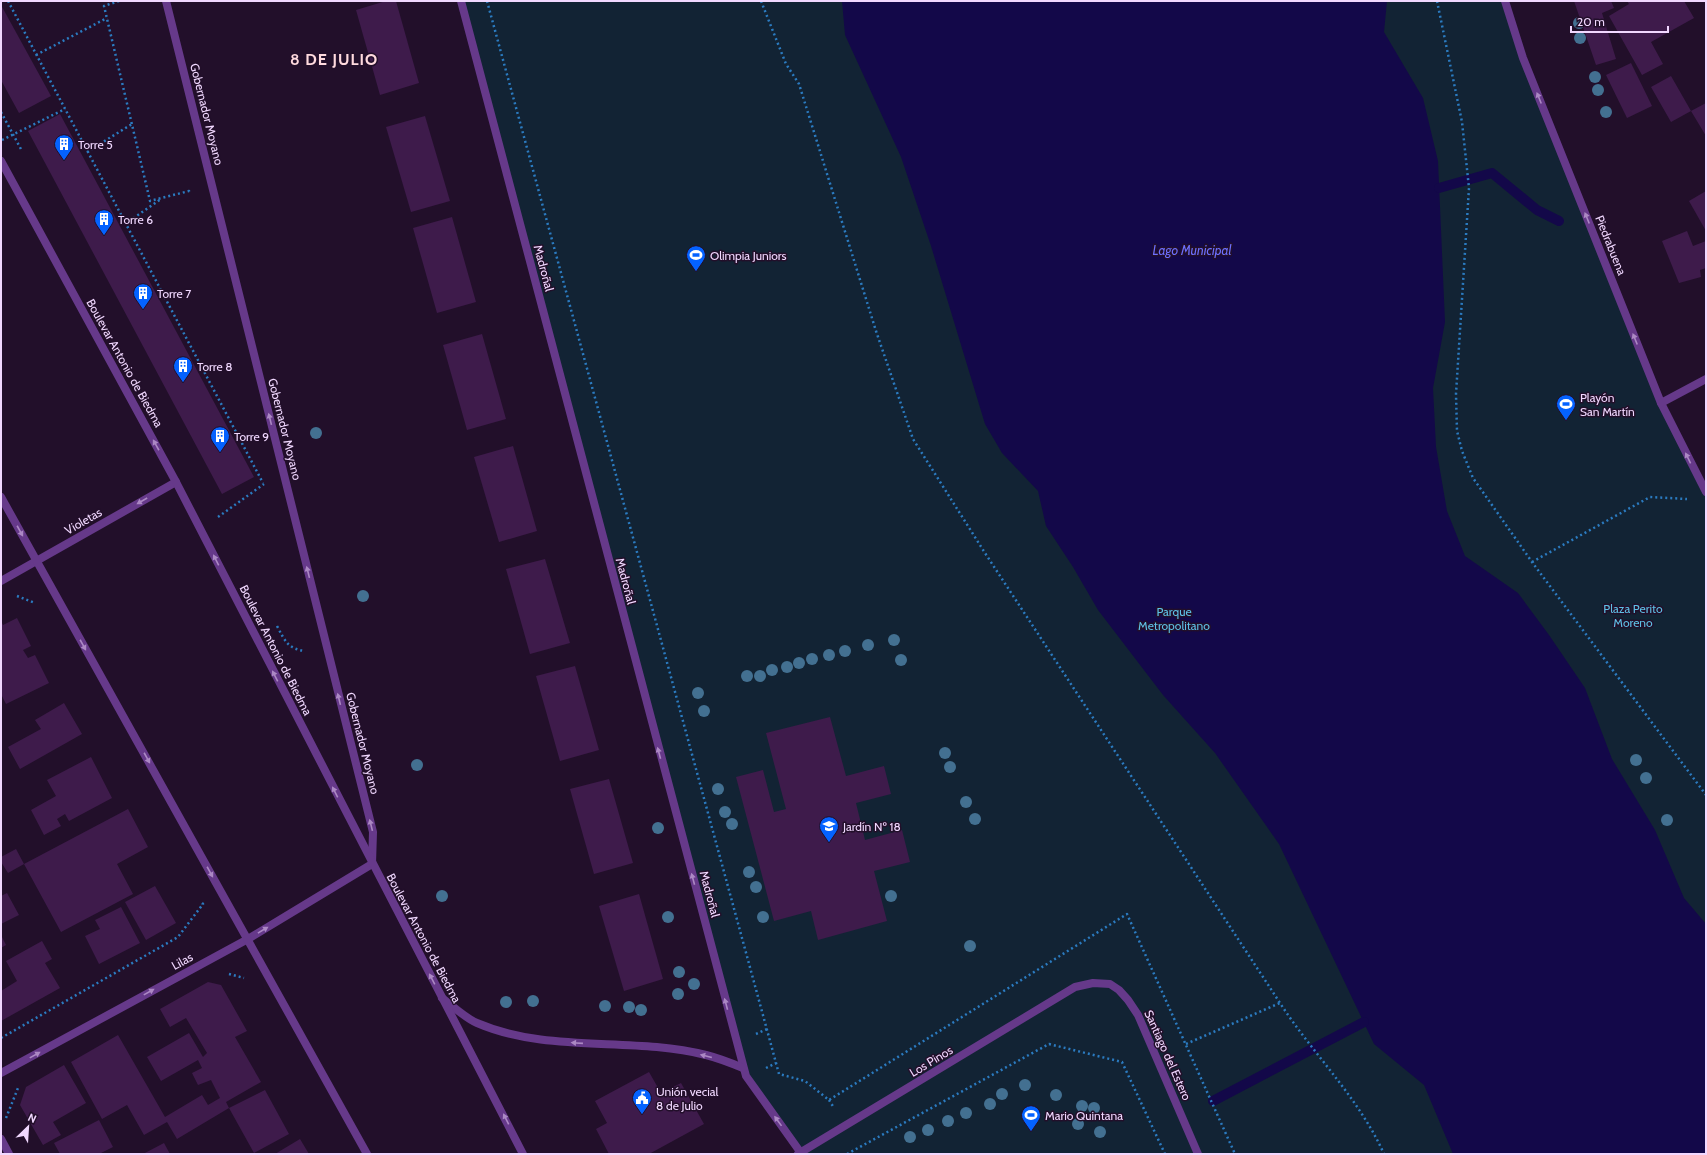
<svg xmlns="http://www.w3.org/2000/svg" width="1707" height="1155" font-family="Cabin,sans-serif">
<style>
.green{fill:#122334}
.water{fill:#130849}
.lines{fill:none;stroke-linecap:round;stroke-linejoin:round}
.stream{stroke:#130849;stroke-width:10}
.building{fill:#3e1b4b}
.path{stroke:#2b7bc0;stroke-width:2.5;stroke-dasharray:2 3;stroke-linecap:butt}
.minor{stroke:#66398a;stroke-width:8}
.tertiary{stroke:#66398a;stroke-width:8}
.tree{fill:#437091}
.oneway{fill:#ac88c4}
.labels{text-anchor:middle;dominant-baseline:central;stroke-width:3;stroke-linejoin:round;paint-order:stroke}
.street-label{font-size:12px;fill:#f1d8ff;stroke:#220f2a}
.poi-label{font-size:12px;fill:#f1d8ff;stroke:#220f2a;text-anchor:start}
.park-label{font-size:12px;fill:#5ec0e5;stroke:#220f2a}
.water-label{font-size:13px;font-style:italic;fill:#6e70ff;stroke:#220f2a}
.district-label{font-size:16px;font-weight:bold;letter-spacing:1px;fill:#ffdade;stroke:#220f2a}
</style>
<rect width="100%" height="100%" fill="#220f2a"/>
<path class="green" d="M461,1H1505L1523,58L1661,403L1706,492V1154H798L746,1076Z"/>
<path class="water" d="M842,1H1387L1384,32L1423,98L1438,161L1445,322L1433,388L1436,447L1447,511L1465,556L1518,593L1549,635L1585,688L1612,759L1655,830L1684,898L1706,924V1154H1453L1424,1085L1374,1044L1279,844L1215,753L1163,695L1098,610L1073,567L1046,526L1038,491L1002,453L985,424L931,246L901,157L845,35Z"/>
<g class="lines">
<g class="stream">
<path d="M1439,188L1492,173L1537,210L1559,221"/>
<path d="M1213,1101L1364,1022"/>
</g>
</g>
<g class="building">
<path d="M386,1H396L419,83L380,95L356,10Z"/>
<path d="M1574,1H1611L1614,8L1602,13L1616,59L1596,65Z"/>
<path d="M1627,1H1684L1694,18L1651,42L1663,64L1642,75L1609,16L1629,4Z"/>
<path d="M1,5L51,96L19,113L1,80Z"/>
<path d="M1631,63L1652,106L1627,118L1606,75Z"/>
<path d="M1671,76L1691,111L1706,103V136L1691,111L1671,122L1651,87Z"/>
<path d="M60,114L254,477L222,494L28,131Z"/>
<path d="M425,116L450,201L411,212L386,127Z"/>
<path d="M1706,191V231L1689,201Z"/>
<path d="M452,217L476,302L437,313L413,228Z"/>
<path d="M1687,231L1693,246L1706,241V268L1700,270L1701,277L1679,283L1662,241Z"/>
<path d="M482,334L506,419L467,430L443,345Z"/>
<path d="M513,446L537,531L499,542L474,457Z"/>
<path d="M545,559L570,643L530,654L506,569Z"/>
<path d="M17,618L31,646L23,650L28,658L35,655L49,683L6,704L1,694V621L3,625Z"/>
<path d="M575,666L599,750L560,761L536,676Z"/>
<path d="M64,703L82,734L20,769L8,747L41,729L35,720Z"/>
<path d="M830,717L846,776L884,766L891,794L856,803L865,840L902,830L910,862L874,871L887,921L818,940L811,911L774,921L736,777L763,770L774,812L786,809L766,733Z"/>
<path d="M91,757L112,798L69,821L65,814L57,819L61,826L44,835L31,810L56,796L47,780Z"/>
<path d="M609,779L633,863L594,874L570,789Z"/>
<path d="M128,809L148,847L117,864L133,894L61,932L24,864Z"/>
<path d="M16,849L24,864L8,873L1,862V857Z"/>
<path d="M155,886L176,923L146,940L125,902Z"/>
<path d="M7,893L19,915L1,924V896Z"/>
<path d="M639,894L663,979L624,991L599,906Z"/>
<path d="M121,907L140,943L99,964L85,936L100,929L95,920Z"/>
<path d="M1,935L6,945L1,948Z"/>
<path d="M42,941L52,959L45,963L60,988L1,1021V991L17,981L6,961Z"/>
<path d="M208,982L221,985L247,1031L235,1037L261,1082L226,1102L229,1108L177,1139L167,1122L144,1135L127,1105L102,1119L71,1062L118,1035L165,1117L202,1095L208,1105L220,1098L211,1080L198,1085L192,1073L202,1068L198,1060L161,1081L147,1057L189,1033L203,1057L207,1053L186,1018L170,1027L160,1009Z"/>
<path d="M64,1065L86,1103L53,1122L61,1135L43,1145L20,1105L26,1087Z"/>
<path d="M649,1072L661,1093L681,1083L704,1124L649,1154H609L596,1129L607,1123L595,1101Z"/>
<path d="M265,1090L289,1134L254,1153L229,1108Z"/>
<path d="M99,1120L113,1147L99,1154H60L54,1143Z"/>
<path d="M300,1139L309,1154H275Z"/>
<path d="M164,1143L170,1154H143Z"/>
</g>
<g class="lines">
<g class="path">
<path d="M8,1L263,483"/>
<path d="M119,1L104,6L150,201L189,191L190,194"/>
<path d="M487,1L779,1074L805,1081L829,1100L1127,914L1235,1154"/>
<path d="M761,1L786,64L799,84L876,331L913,439L985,553L1280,1003C1313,1054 1359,1098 1384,1154"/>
<path d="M1437,1L1462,122L1469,188L1456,394L1457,431L1462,451L1473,478L1532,562L1706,795"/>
<path d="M36,55L107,18"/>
<path d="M1,112L22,151"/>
<path d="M2,140L65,109"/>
<path d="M87,152L132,124"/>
<path d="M125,224L161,199"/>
<path d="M218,517L264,484"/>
<path d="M1532,562L1650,497L1687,499"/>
<path d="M17,596L35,603"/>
<path d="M277,626C285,641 288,649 305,651"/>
<path d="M229,974L244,978"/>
<path d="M756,1034L767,1029"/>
<path d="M1,1038L178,937L203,904L202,903"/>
<path d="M1186,1044L1280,1003"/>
<path d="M766,1068L776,1063"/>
<path d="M829,1100L834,1108"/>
<path d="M6,1118L18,1088"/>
<path d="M847,1154L1049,1044L1122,1062L1165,1154"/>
</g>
<g class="minor">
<path d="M461,1L746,1076L801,1153"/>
<path d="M1505,1L1523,58L1661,403L1706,492"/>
<path d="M1661,403L1706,379"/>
<path d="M1,581L176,482"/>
<path d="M442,998C453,1006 465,1018 477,1023C549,1054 631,1036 706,1055C718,1058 731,1063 743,1068"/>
<path d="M1,1073L248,939L372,864L373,832L166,1"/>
<path d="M1,1139L9,1154"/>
</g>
<g class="tertiary">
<path d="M1,161L176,482L523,1154"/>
<path d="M1,497L367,1154"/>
<path d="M798,1154L1075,987L1093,983L1110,984L1119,990L1128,1000L1138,1015L1198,1154"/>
</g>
</g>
<g class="tree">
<circle cx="1579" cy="23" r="6"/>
<circle cx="1580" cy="38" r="6"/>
<circle cx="1595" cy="77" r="6"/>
<circle cx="1598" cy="90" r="6"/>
<circle cx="1606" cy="112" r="6"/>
<circle cx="316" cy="433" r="6"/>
<circle cx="363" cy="596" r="6"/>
<circle cx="894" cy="640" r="6"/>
<circle cx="868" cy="645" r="6"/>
<circle cx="845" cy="651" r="6"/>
<circle cx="829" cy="655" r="6"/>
<circle cx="812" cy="659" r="6"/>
<circle cx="901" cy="660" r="6"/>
<circle cx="799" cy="663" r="6"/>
<circle cx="787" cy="667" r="6"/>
<circle cx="772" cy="670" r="6"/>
<circle cx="747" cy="676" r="6"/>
<circle cx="760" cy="676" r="6"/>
<circle cx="698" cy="693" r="6"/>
<circle cx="704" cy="711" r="6"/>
<circle cx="945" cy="753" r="6"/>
<circle cx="1636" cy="760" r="6"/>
<circle cx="417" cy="765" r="6"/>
<circle cx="950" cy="767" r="6"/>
<circle cx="1646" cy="778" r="6"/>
<circle cx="718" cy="789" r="6"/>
<circle cx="966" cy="802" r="6"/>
<circle cx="725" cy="812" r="6"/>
<circle cx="975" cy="819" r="6"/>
<circle cx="1667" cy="820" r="6"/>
<circle cx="732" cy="824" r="6"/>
<circle cx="658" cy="828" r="6"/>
<circle cx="749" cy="872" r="6"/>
<circle cx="756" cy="887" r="6"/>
<circle cx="442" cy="896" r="6"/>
<circle cx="891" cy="896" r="6"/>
<circle cx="668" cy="917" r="6"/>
<circle cx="763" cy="917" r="6"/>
<circle cx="970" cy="946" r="6"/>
<circle cx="679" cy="972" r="6"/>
<circle cx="694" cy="984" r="6"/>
<circle cx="678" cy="994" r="6"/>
<circle cx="533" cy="1001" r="6"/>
<circle cx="506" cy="1002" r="6"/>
<circle cx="605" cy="1006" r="6"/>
<circle cx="629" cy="1007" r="6"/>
<circle cx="641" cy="1010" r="6"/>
<circle cx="1025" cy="1085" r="6"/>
<circle cx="1002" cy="1094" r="6"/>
<circle cx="1056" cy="1095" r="6"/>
<circle cx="990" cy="1104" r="6"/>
<circle cx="1082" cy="1106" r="6"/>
<circle cx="1094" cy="1108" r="6"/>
<circle cx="966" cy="1113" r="6"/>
<circle cx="948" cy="1121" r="6"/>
<circle cx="1078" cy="1124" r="6"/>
<circle cx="928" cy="1130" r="6"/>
<circle cx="1100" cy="1132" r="6"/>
<circle cx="910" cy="1137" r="6"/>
</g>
<defs><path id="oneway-solid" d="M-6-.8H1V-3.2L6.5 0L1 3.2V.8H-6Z"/></defs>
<g class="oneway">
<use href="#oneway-solid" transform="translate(1539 98) rotate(-112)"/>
<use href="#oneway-solid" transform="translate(1587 218) rotate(-112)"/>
<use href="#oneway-solid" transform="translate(1635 339) rotate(-112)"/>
<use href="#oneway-solid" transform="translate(270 419) rotate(-104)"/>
<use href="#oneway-solid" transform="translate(156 445) rotate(-119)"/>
<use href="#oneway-solid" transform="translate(1688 458) rotate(-116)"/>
<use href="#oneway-solid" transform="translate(142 501) rotate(150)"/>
<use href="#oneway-solid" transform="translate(20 531) rotate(61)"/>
<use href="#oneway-solid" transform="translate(216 560) rotate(-117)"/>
<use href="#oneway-solid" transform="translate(308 572) rotate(-104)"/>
<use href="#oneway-solid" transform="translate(83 645) rotate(61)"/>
<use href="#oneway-solid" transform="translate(275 676) rotate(-117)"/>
<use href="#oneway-solid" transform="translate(339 699) rotate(-104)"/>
<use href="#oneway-solid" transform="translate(659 753) rotate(-105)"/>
<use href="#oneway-solid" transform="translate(147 758) rotate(61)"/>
<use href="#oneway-solid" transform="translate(335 792) rotate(-117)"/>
<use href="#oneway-solid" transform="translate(371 825) rotate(-104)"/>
<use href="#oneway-solid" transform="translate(210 872) rotate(61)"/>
<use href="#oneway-solid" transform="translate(693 879) rotate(-105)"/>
<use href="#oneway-solid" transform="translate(263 930) rotate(-31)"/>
<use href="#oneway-solid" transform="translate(432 979) rotate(-118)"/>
<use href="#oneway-solid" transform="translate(149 992) rotate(-29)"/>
<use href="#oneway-solid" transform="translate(726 1004) rotate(-105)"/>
<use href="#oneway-solid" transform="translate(577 1043) rotate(-176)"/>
<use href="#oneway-solid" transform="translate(35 1055) rotate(-29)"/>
<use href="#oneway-solid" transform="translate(706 1056) rotate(-166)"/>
<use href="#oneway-solid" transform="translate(506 1119) rotate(-117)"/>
<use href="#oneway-solid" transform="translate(778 1121) rotate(-126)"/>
</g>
<defs>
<g id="building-pin" transform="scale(1)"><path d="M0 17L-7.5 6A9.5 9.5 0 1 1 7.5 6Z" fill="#0462ff" stroke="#220f2a"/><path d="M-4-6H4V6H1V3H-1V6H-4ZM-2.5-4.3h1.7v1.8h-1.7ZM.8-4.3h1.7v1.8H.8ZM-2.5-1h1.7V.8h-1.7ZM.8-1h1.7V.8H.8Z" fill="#fff"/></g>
<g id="stadium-pin" transform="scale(1)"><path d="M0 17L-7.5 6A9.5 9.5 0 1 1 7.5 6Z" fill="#0462ff" stroke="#220f2a"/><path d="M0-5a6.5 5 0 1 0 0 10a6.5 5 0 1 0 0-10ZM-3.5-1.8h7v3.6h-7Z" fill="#fff"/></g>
<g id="school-pin" transform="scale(1)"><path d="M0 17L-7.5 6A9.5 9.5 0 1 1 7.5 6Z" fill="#0462ff" stroke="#220f2a"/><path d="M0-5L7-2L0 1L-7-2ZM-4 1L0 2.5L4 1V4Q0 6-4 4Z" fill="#fff"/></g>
<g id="civic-pin" transform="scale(1)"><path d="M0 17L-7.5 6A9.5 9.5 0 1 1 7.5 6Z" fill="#0462ff" stroke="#220f2a"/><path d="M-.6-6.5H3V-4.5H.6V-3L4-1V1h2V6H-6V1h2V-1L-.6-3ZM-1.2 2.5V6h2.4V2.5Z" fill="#fff"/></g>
</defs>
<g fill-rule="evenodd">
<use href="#building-pin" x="64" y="144"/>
<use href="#building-pin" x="104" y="219"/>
<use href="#stadium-pin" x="696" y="255"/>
<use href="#building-pin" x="143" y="293"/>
<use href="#building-pin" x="183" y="366"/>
<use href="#stadium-pin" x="1566" y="404"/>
<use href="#building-pin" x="220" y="436"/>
<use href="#school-pin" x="829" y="826"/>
<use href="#civic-pin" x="642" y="1098"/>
<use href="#stadium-pin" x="1031" y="1115"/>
</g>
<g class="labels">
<g class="street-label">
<text transform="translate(207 114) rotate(76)">Gobernador Moyano</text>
<text transform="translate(1611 245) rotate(68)">Piedrabuena</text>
<text transform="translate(544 268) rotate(75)">Madroñal</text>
<text transform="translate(125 363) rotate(61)">Boulevar Antonio de Biedma</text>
<text transform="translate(285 429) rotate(76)">Gobernador Moyano</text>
<text transform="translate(83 521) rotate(-30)">Violetas</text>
<text transform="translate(626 581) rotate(75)">Madroñal</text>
<text transform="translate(276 650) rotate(63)">Boulevar Antonio de Biedma</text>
<text transform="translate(363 743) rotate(76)">Gobernador Moyano</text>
<text transform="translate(710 894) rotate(75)">Madroñal</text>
<text transform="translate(424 938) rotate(62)">Boulevar Antonio de Biedma</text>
<text transform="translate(182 961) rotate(-29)">Lilas</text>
<text transform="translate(1168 1055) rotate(66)">Santiago del Estero</text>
<text transform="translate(931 1061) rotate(-31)">Los Pinos</text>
</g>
<g class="poi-label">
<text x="78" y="144">Torre 5</text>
<text x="118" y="219">Torre 6</text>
<text x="710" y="255">Olimpia Juniors</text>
<text x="157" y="293">Torre 7</text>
<text x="197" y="366">Torre 8</text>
<text x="1580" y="397">Playón<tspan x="1580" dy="14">San Martín</tspan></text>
<text x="234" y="436">Torre 9</text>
<text x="843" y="826">Jardín Nº 18</text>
<text x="656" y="1091">Unión vecial<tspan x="656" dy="14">8 de Julio</tspan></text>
<text x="1045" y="1115">Mario Quintana</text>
</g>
<g class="park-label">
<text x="1633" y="608">Plaza Perito<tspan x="1633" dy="14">Moreno</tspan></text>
<text x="1174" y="611">Parque<tspan x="1174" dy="14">Metropolitano</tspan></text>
</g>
<g class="water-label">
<text x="1192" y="250">Lago Municipal</text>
</g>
<g class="district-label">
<text x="334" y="59">8 DE JULIO</text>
</g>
</g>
<rect width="1707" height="1155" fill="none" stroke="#f1d8ff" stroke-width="4"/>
<g transform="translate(28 1127) rotate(25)" stroke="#220f2a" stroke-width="3" paint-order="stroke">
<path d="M0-3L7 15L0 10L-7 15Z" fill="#f1d8ff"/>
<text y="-6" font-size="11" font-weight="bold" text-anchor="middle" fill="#f1d8ff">N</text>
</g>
<path d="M1571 26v6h97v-6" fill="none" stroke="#f1d8ff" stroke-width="2"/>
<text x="1577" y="26" font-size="12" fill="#f1d8ff" stroke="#220f2a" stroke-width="3" paint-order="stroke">20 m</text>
</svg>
